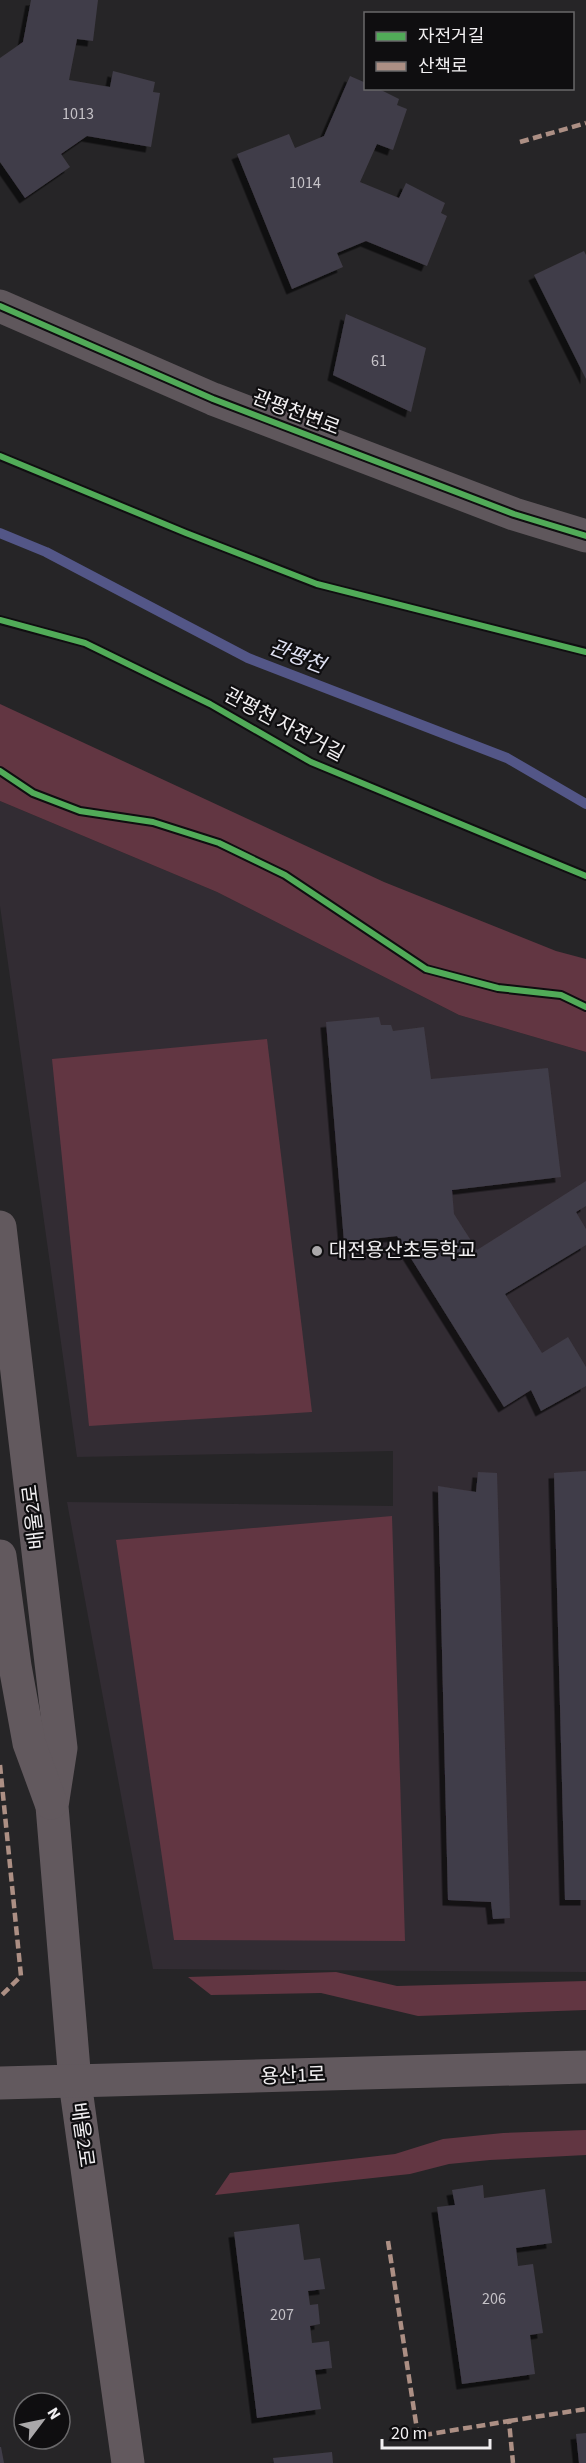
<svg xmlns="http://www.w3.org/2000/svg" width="586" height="2463" font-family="'Source Sans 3','Noto Sans KR',sans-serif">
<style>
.built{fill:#322c33}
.green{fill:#623642}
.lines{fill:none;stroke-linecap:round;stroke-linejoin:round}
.stream{stroke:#535687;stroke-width:10}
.building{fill:#413d48;filter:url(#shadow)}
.minor{stroke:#5f575c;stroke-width:33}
.secondary{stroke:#62595e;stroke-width:33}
.quiet{stroke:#ac8f84;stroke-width:4.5;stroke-dasharray:9 4.5;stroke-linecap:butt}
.cycleway-casing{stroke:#0f0e10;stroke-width:10}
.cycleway{stroke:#51ab58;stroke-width:6}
.poi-dot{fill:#aaa8aa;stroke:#0f0e10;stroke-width:2}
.labels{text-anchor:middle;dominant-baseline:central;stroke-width:4.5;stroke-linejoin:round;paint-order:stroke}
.number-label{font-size:16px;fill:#c5c2c7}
.street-label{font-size:20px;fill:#f1eff1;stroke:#0f0e10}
.poi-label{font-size:20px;fill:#f1eff1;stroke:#0f0e10;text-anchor:start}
.water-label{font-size:21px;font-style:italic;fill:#e0e2f3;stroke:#0f0e10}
</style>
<defs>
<filter id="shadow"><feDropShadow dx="-5.5" dy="5.5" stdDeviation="0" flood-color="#0009"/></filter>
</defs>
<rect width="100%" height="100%" fill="#262527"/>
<path class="built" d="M0,801L217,892L459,1015L586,1052V1972L153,1969L67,1502L393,1506V1451L77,1457L0,906Z"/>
<g class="green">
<path d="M0,704L384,882L556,951L586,959V1052L459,1015L217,892L0,801Z"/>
<path d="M267,1039L312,1412L89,1426L52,1059Z"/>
<path d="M392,1516L405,1941L174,1940L116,1540Z"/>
<path d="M336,1972L397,1986L586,1981V2010L418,2016L321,1993L211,1995L188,1977Z"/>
<path d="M586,2130V2155L490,2160L449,2164L410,2174L215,2195L230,2173L395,2154L443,2139L503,2133Z"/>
</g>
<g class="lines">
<path class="stream" d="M0,533L46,552L248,658L507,758L586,804"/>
</g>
<g class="building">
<path d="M31,0H98L93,41L77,39L69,80L110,87L113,71L155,82L153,92L160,93L151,147L87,136L61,154L70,167L25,198L0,162V58L23,42Z"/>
<path d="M350,76L366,83V88H377L399,99L397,105L407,109L393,150L377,144L360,182L399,198L406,183L445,203L441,213L447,216L427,266L366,241L337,253L343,267L292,289L237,154L289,134L295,148L324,136Z"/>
<path d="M584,251L586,255V379L534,275Z"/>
<path d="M346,314L426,348L411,412L333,375Z"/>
<path d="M379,1017L381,1025H391L393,1031L424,1027L431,1079L548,1068L561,1177L452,1190L454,1214L477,1250L586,1181V1206L576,1212L586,1229V1245L505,1294L542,1353L568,1337L586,1367V1386L541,1411L531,1390L504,1407L397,1236L344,1242L326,1022Z"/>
<path d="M586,1471V1900H565L554,1473Z"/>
<path d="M478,1472L497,1473L510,1918L493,1919L491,1902L448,1900L438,1486L476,1492Z"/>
<path d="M483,2185L484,2198L545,2189L552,2243L516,2248L518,2266L533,2264L543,2333L530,2335L535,2374L462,2384L437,2207L455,2205L452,2190Z"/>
<path d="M299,2224L304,2260L320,2258L325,2289L308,2291L310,2305L318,2304L320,2324L310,2326L312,2343L329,2341L332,2368L315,2370L321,2409L257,2418L234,2232Z"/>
<path d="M586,2433V2463H579L576,2434Z"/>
<path d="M0,2447H1L4,2463H0Z"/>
<path d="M332,2452L333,2463H274L273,2458Z"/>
</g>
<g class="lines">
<path class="minor" d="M0,306L213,399L514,514L586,536"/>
<g class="secondary">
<path d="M0,1227L61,1748L52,1806L75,2082L128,2463"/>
<path d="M0,1556L15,1666L29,1743L51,1803"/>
<path d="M0,2083L586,2067"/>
</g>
<g class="quiet">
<path d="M520,142L586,123"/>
<path d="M0,1765L21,1976L0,1997"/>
<path d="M388,2241L418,2436L509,2421L513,2463"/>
<path d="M509,2421L586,2409"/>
</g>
<g class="cycleway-casing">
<g id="cycleway">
<path d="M0,306L213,399L514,514L586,536"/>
<path d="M0,456L186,533L317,584L586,652"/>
<path d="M0,620L85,643L210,704L311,762L586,876"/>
<path d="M0,771L33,793L80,811L153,822L219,843L285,875L426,969L498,988L561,995L586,1007"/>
</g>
</g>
<use href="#cycleway" class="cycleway"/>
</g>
<circle class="poi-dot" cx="317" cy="1251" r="6"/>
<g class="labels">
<g class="number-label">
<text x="78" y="114">1013</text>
<text x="305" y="183">1014</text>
<text x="379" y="361">61</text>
<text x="494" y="2299">206</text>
<text x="282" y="2315">207</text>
</g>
<g class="street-label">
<text transform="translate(296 413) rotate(21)">관평천변로</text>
<text transform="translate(284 725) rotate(28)">관평천 자전거길</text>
<text transform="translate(34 1517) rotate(-97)">배울2로</text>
<text transform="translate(293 2076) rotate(-2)">용산1로</text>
<text transform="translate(82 2135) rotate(82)">배울2로</text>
</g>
<g class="poi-label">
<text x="329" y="1251">대전용산초등학교</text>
</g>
<g class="water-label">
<text transform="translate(297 656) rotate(21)">관평천</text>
</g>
</g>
<rect x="364" y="12" width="210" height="78" fill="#0f0e10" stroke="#69686a" stroke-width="1.5"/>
<rect x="376" y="32" width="30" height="9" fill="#51ab58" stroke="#69686a" stroke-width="1.5"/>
<text x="418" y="42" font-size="18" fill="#f1eff1">자전거길</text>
<rect x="376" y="62" width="30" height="9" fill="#ac8f84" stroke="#69686a" stroke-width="1.5"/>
<text x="418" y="72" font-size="18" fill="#f1eff1">산책로</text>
<g transform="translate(42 2421) rotate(58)"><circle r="28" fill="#0f0e10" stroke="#69686a" stroke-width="1.5"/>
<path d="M0-4.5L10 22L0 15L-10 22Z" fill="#aaa8aa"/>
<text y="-9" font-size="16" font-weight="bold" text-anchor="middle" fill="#f1eff1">N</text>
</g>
<path d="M382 2439v9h108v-9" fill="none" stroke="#f1eff1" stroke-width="3"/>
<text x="391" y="2439" font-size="18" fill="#f1eff1" stroke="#0f0e10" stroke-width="4.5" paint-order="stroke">20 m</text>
</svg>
